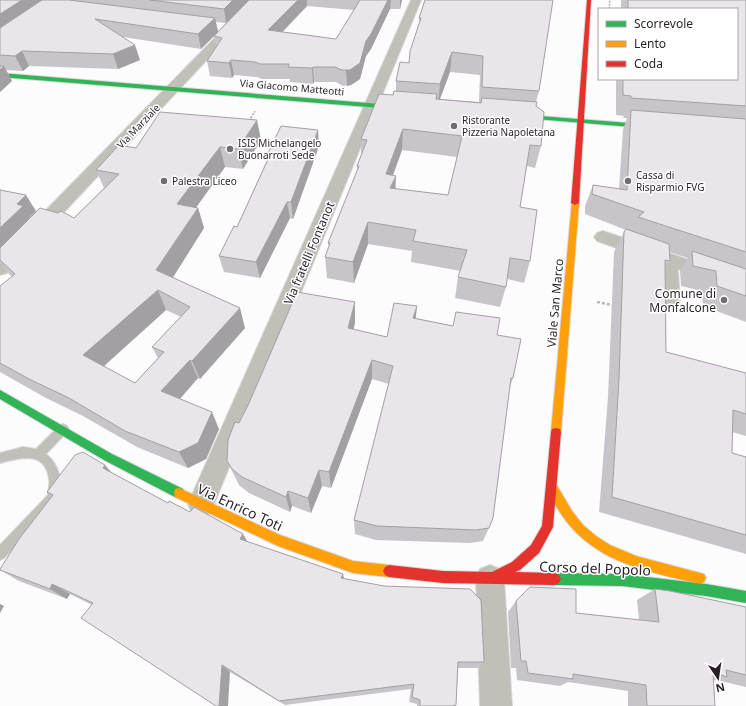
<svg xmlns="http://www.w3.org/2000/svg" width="746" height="706" font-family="'Noto Sans',sans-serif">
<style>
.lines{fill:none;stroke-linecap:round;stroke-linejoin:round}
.lane-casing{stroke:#dad9da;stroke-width:2}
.street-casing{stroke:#dad9da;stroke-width:2}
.fast-casing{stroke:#dad9da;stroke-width:2}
.slow-casing{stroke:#dad9da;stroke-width:2}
.jam-casing{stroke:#dad9da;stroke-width:2}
.path-far2{stroke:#b9b7b3;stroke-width:1.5;stroke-dasharray:2 1;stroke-linecap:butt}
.path-far1{stroke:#b9b7b3;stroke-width:2;stroke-dasharray:2.5 1.5;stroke-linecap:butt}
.path{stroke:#b9b7b3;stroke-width:2.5;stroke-dasharray:3 2;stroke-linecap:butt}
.lane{fill:#c0bfb8;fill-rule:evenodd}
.street{fill:#c0bfb8;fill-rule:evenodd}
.fast{fill:#30b455;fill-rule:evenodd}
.slow{fill:#ff9f0a;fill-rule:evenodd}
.jam{fill:#e5322d;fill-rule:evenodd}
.wall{fill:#c8c5ca;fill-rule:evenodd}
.shaded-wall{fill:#a3a0a4}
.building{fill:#e9e5eb;stroke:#a3a0a4;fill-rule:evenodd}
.poi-dot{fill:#736c73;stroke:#fff;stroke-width:1.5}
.labels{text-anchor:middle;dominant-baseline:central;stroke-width:3;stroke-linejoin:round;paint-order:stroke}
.far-street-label{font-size:10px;fill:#291f29;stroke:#fff}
.far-poi-label{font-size:10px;fill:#291f29;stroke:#fff;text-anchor:start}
.street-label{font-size:12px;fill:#291f29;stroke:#fff}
.poi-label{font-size:12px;fill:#291f29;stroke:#fff;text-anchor:end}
.near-street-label{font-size:14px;fill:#291f29;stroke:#fff}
</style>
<rect width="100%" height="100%" fill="#fcfcfc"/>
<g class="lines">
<g class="lane-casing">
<path id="lane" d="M63,424L67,426L69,429L67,432L46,454C59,464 65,485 58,501L4,558L0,560V545L48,495C48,490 50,484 49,479C45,450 19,458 0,463V453L23,447L36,449L59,426Z"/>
</g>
<g class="street-casing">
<g id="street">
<path d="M252,0H263L7,273L0,275V257Z"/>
<path d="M411,0H421L214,504L210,513L201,516L192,513L188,504Z"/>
<path d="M603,231L746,279V293L678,269L680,303L677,308L670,310L663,308L660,303L659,263L597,241L594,237L597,233Z"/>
<path d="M490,565L500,569L504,579L512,706H480L476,579L480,569Z"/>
</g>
</g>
<g class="fast-casing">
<g id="fast">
<path d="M0,73L405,106L408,108L405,110L0,77Z"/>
<path d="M514,114L655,125L658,127L655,129L512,117L511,116Z"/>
<path d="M0,390L112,454L183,489L184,493L183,497L179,498L175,497L104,460L0,399Z"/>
<path d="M555,573L622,574L706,584L746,591V603L706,596L622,586L555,585L551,583L549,579L551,575Z"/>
</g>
</g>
<g class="slow-casing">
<g id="slow">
<path d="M572,201H578L579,203L561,432L560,435L556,436L552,435L551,432Z"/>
<path d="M552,483L556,484L572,511L583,525L596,536L610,545L636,556L704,574L706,578L704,582L700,584C632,568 577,558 547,488L548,484Z"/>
<path d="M179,488L280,535L353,561L389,565L393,567L395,571L393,575L389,577L353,573L278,546L175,497L174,493L175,489Z"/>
</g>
</g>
<g class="jam-casing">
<g id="jam">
<path d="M587,0H591L579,203L575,205L571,203Z"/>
<path d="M556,428L560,429L561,432L553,527L539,553L520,570L515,572L555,573L559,575L561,579L559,583L555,585L443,583L389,577L385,575L383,571L385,567L389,565L443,571L492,572L512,562L531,545L542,526L551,432L552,429Z"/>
</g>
</g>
<g class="path-far2">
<path d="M609,9L610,0"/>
<path d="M253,115L255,111"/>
</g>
<path class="path-far1" d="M249,122L253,114"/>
<path class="path" d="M597,302L612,305"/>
<use href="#lane" class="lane"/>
<use href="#street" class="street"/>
<use href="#fast" class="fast"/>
<use href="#slow" class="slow"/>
<use href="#jam" class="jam"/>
</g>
<g class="wall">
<path d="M0,0H402L400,9H390L371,49L366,56L360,79L351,85L343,86L336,82H314L313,84L290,82V79H262L257,77L234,75L232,78L210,76L207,61L216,47L214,36L226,23L216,22L218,32L201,49L123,37L140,60L118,69L29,66L23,71L6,70L12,81L0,92ZM307,6L354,10L336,39L282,32Z"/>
<path d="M425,0L539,91L536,102V106L541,146L535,168L527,166L520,207L530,261L524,283L507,279L506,287L500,307L455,298L458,277L461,271L411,262L412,251L368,244L354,283L327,278L325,257L329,247L328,243L357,171V166L361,155V139L396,91V81L409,63L419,23V18ZM450,72L480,75L479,102L440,99ZM402,150L457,157L448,195L396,189L393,176Z"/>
<path d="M621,0H746V322L703,306L702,291L681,286L680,271L688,258L669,252L670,261L665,268L666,352L746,373V436L732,432V453L746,457V554L599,512L608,397L614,252L624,232L626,230L585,214V206L593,185L619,189L623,130L627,118H623L624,116L616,115V79H737V9H621Z"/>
<path d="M261,140L243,169L225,167L196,208H198L204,228L173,277L245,328L200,379L198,378L180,399L219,429L206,459L188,468L137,447L83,416L46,398L0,372V286L12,277L9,274L0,262V190L36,211L30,217L74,218L104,188L96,170L136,148ZM166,310L181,317L152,347L158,358L135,383L103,367Z"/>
<path d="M319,146L293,219L290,218L260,278L224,272L219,256L237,227L267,160V155Z"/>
<path d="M415,318L497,335L513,378L510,387L489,528L483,541L470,543L376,540L355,534L354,520L389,384L372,379L331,488L322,486L311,513L292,506L290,512L249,493L239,485L227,461L239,423L355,322L354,330L387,337Z"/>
<path d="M105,465L111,473L168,503L243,534L247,542L343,574L344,579L484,662L477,668H458L456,705L455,706H417V704L409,702L411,689L285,705L230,672L92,605L70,594L67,599L19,581L0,570L52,496L47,492Z"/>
<path d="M655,589L746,607V687L716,680L713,681L715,706H628V691L568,682L560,686L517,680L516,668H511L508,612L516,601L576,613L639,620L637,600Z"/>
</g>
<g class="shaded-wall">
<path d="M22,0H49L0,33V14Z"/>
<path d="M233,0H250L226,23L224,9Z"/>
<path d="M298,0H307V6L270,45L268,30Z"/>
<path d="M388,0H391L390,9L371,49L366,56L360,79L351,85L347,86L346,70L366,41Z"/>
<path d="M400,0H402L400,9Z"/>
<path d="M215,18L218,32L201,49L198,34Z"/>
<path d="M135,45L140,60L118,69L113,54Z"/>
<path d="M22,51L29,66L23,71L15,56Z"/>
<path d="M452,52L450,72L438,104L440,84Z"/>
<path d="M231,60L234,75L232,78L229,63Z"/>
<path d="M4,66L12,81L0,92V70Z"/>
<path d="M313,67L314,82L313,84L312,68Z"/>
<path d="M257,120L261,140L243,169L238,149Z"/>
<path d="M403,129L402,150L385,196L386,174Z"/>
<path d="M318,130L319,146L293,219L291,202Z"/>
<path d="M220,147L225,167L184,224L177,204Z"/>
<path d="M396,176L395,198L390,188Z"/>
<path d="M26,195L36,211L30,217L0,255V228L17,204Z"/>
<path d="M287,202L290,218L260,278L256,262Z"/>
<path d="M198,208L204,228L165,290L156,270Z"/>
<path d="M368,222V244L354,283L353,262Z"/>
<path d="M158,290L166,310L95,374L83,355Z"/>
<path d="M355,302V322L349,348L348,328Z"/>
<path d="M417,306L415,326L413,318Z"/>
<path d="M240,308L245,328L200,379L192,361Z"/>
<path d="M190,360L198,378L171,409L161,391Z"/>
<path d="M372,360V379L331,488L329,472Z"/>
<path d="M212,412L219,429L206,459L188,468L179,452Z"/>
<path d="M105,465L118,480L103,468Z"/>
<path d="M319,470L322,486L311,513L308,498Z"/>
<path d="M288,491L292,506L290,512L286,497Z"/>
<path d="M243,534L250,546L240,539Z"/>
<path d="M343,574L345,585L341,578Z"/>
<path d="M52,584L70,594L67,599L50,589Z"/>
<path d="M0,604L4,606L0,613Z"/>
<path d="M222,665L230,672L228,706H219Z"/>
</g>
<g class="building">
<path d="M0,0H22L0,14Z"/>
<path d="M42,0H69L215,18L198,34L95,19L135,45L113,54L22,51L15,56L0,55V28Z"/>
<path d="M150,0H233L224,9Z"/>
<path d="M249,0H298L268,30L336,39L360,0H388L371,34L366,41L360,63L350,70H342L335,67H313L312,68L288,67L289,64H260L255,62L231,60L229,63L207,61L222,38L214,36Z"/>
<path d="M425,0H553L539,91L482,87L483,56L452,52L440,84L396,81L400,62L409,63L410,51L421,18H419Z"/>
<path d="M628,0H746V106L631,98V96L623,95V79H737V9H628Z"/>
<path d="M0,66H4L0,70Z"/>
<path d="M394,91L437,94L436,99L481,103L482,98L537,102L536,106L544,112L541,146L530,145L520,207L537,210L530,261L510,258L506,287L458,277L467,250L413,241L416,230L368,222L353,262L325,257L330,243H328L359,166H357L367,140L361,139L379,94L393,95ZM403,129L462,136L448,195L390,188L396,176L386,174Z"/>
<path d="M631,110L746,119V252L638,217L644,212L592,194L593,185L627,190Z"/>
<path d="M160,112L257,120L238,149L220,147L177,204L198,208L156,270L240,308L192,361L190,360L161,391L212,412L198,443L179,452L125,431L69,398L31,380L0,363V286L15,274L0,260V248L40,208L58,213L61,211L74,218L119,174L96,170L119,145L136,148ZM158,290L190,307L152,347L164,352L135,383L83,355Z"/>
<path d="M281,126L318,130L291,202H287L256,262L219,256L234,226L237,227L270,155H267Z"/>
<path d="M0,190L26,195L17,204L23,206L0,228Z"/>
<path d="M626,229L669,244L670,261L665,260L666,352L746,373V414L733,410L732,453L746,457V535L612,497L619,379L624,232Z"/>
<path d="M692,251L746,269V296L717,286L716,271L693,266Z"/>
<path d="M297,292L355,302L348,328L387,337L394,303L417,306L413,318L453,326L456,312L500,318L497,335L521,339L513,378H511L493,518L489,528L476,530L377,526L354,520L393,366L372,360L329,472L319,470L308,498L288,491L286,497L242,477L232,469L227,461L228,440L235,422L239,423L249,403Z"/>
<path d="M83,452L105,465L103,468L168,503L169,501L190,512L194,507L243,534L240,539L343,574L341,578L384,586L470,589L481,600L484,662H458L456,705L452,706H420V700L412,697L414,684L279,701L222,665L219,706H216L81,618L93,603L52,584L50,589L0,570V569L19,539L53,495L47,492L75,455Z"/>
<path d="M530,587L576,589V613L659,622L655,589L670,591L746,607V675L726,670L727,677L713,672L715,706H647L646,685L573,674V679L528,673L526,661H521L516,601Z"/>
</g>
<g class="poi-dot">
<circle cx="454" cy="126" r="4"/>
<circle cx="230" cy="149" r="4"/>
<circle cx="164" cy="181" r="4"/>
<circle cx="628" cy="181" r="4"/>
<circle cx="724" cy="300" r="4"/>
</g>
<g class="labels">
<g class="far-street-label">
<text transform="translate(292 87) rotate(5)">Via Giacomo Matteotti</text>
<text transform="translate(138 126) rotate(-46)">Via Marziale</text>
</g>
<g class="far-poi-label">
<text x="462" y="120">Ristorante<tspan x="462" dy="12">Pizzeria Napoletana</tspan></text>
<text x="238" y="143">ISIS Michelangelo<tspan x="238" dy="12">Buonarroti Sede</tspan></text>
<text x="636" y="175">Cassa di<tspan x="636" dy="12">Risparmio FVG</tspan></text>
<text x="172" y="181">Palestra Liceo</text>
</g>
<g class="street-label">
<text transform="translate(309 253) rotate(-67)">Via fratelli Fontanot</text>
<text transform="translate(555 303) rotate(-85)">Viale San Marco</text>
</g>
<g class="poi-label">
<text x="716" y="293">Comune di<tspan x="716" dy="14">Monfalcone</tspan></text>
</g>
<g class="near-street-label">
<text transform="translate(240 507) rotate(25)">Via Enrico Toti</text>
<text transform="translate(595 568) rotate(2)">Corso del Popolo</text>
</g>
</g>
<rect x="598" y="8" width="140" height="72" fill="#ffffff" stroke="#a9a5a9"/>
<rect x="606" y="21" width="20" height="6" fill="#30b455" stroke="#a9a5a9"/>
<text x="634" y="28" font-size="12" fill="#291f29">Scorrevole</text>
<rect x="606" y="41" width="20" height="6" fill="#ff9f0a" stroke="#a9a5a9"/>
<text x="634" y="48" font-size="12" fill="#291f29">Lento</text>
<rect x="606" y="61" width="20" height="6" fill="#e5322d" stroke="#a9a5a9"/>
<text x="634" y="68" font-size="12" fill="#291f29">Coda</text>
<g transform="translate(718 678) rotate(167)" stroke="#ffffff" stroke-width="3" paint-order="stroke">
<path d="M0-3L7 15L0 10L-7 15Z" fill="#291f29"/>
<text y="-6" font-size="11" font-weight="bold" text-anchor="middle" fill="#291f29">N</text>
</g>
</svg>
